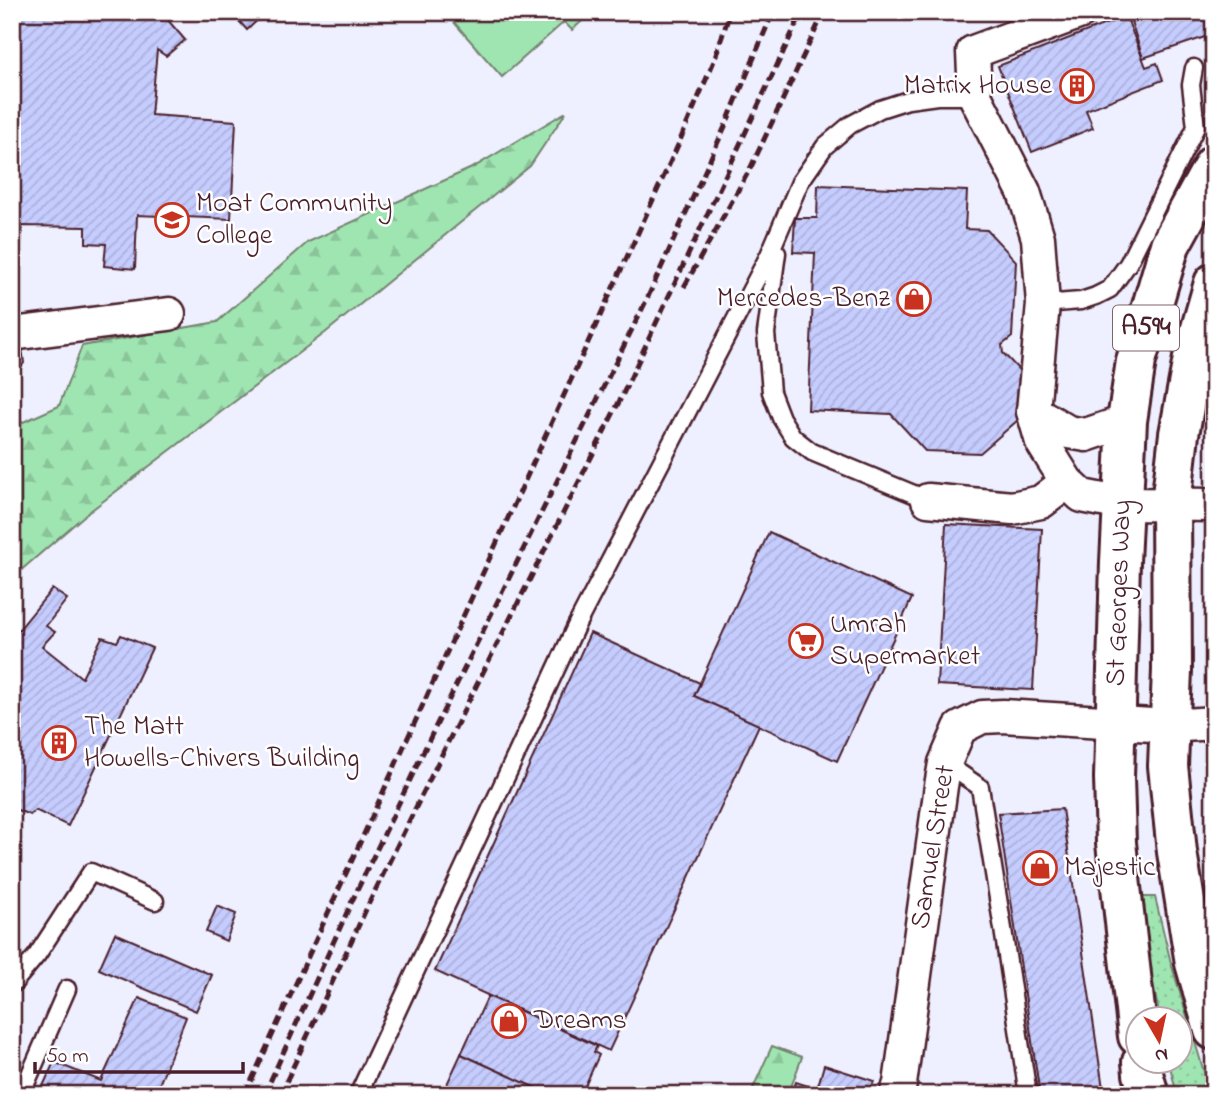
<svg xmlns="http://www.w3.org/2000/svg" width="1226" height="1107" font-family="'Indie Flower',sans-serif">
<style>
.grass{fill:url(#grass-dots);stroke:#74826e;stroke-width:2}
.forest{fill:url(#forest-firs);stroke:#74826e;stroke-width:2}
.pitch{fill:#9fe5b2;stroke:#74826e;stroke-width:2}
.building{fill:url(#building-hatch);stroke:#4a1f2b;stroke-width:2}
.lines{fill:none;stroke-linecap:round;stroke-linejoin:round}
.lane-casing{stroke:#4a1f2b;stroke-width:21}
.street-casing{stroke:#4a1f2b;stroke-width:37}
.primary-casing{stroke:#4a1f2b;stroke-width:44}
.lane{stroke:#fff;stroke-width:16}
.street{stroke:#fff;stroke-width:32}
.primary{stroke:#fff;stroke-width:38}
.rail{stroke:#4a1f2b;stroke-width:5;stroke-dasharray:10 5;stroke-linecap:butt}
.labels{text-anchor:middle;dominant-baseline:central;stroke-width:5;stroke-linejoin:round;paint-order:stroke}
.shield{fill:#fff;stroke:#80626b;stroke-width:2}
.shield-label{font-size:26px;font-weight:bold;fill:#4a1f2b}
.poi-label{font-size:28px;fill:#4a1f2b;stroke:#fff;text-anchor:start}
.street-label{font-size:28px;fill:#4a1f2b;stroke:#fff}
</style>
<defs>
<pattern id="grass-dots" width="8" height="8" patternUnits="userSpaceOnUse" patternTransform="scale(1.75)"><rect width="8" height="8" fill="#9fe5b2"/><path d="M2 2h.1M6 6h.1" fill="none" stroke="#8ac499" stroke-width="1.8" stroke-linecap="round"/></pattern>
<pattern id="forest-firs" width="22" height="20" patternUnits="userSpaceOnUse" patternTransform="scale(1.75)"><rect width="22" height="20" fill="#9fe5b2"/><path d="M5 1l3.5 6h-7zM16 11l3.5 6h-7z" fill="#8ac499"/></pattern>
<pattern id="building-hatch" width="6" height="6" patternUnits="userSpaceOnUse" patternTransform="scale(1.75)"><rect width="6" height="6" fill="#c5ccfe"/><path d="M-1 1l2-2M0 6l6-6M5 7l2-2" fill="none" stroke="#abafda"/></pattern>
</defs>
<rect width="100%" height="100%" fill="#eef0ff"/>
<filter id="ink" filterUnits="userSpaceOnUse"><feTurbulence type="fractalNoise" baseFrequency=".0143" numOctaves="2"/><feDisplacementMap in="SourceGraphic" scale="14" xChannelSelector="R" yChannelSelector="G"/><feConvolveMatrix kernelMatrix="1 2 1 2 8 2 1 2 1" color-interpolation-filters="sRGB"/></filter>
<g filter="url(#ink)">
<path class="grass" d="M1140,897H1155L1171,963L1211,1095H1177L1169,1062H1180V1020L1160,1019L1150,968Z"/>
<g class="forest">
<path d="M566,112L530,166L325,333L85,515L12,578V427L59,406L82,346L217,322L308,242L474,167Z"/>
<path d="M772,1046L802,1057L788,1095H750Z"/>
</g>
<path class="pitch" d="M445,12H592L572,30L564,22L502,77Z"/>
<g class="building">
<path d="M12,12H161L185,40L166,56L157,50L151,115L236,121L231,219L137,215L135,269L104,266L106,244L86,243V227L22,226L21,246H12Z"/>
<path d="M231,12H266L247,30Z"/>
<path d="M1128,12H1214V50L1208,36L1143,58Z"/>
<path d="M1126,16L1146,67L1157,63L1163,80L1086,110L1093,128L1032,152L998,66Z"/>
<path d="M818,185L967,191L965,229L987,230L1016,261L1012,337L1002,345L1003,353L1020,371L1018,420L980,453L925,451L891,414L808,410L815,253L793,252L795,218H817Z"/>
<path d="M21,339L24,363L12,378V341Z"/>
<path d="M946,524L1042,529L1033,690L937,685Z"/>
<path d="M769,532L912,598L837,761L694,696Z"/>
<path d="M52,589L67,599L46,626L55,632L42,646L82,678L102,637L117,642L121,635L152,648L68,826L35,810L30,815L12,808V638Z"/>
<path d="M590,633L700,683L694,696L759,725L609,1051L435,971Z"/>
<path d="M1062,809L1104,1095H1040L998,813Z"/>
<path d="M217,906L236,914L226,941L206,932Z"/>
<path d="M115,933L212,975L196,1011L99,969Z"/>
<path d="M488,996L597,1046L594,1052L599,1055L581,1095H551L461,1054Z"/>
<path d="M139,998L186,1017L155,1095H39L54,1062L101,1081Z"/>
<path d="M461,1054L551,1095H442Z"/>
<path d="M824,1065L874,1081L869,1095H792L796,1082L817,1089Z"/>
</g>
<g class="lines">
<g class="lane-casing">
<g id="lane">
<path d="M771,255L777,253L766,333L771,392L781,418L793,437L812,452L928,500"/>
<path d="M1043,304L1081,301L1096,296L1110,289L1128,264L1196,127L1191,85L1194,68"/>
<path d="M945,763L980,787L1003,929L1028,1095"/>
<path d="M12,985L37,955L91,872L155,901"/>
<path d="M21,1095L67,989"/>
<path d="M358,1095L577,624L769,255L800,182L825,146L850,125L880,109L908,100L937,96H975"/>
</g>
</g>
<g class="street-casing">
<g id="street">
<path d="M1081,12L973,52L975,96L1024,192L1038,238L1043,304L1033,411L1042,442L1067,482L1082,496L1123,504L1214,505"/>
<path d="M12,334L169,314"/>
<path d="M1033,411L1068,432L1086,435L1127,421"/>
<path d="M928,500L1012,508L1041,502L1067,482"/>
<path d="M896,1095L900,1084L941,786L945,763L960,728L982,717L1003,716L1169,726L1214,723"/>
</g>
</g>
<g class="primary-casing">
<g id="primary">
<path d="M1214,283L1194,353L1179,434L1171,504L1172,670L1168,766L1177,852L1195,963L1214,1030"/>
<path d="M1138,1036L1116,843L1114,778L1120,562L1127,421L1136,361L1170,245L1214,165"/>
<path d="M1142,1062L1143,1074L1149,1095"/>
</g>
</g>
<use href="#lane" class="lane"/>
<use href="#street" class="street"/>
<use href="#primary" class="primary"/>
<g class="rail">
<path d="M684,287L751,167L824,12"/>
<path d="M245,1095L678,145L714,61L730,12"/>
<path d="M264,1095L353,899L431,736L647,299L727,122L773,12"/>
<path d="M280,1095L369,903L447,744L621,398L802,12"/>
</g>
</g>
</g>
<defs>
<g id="building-ring" transform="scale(1.75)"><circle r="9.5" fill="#fff" stroke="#c8321e" stroke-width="1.5"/><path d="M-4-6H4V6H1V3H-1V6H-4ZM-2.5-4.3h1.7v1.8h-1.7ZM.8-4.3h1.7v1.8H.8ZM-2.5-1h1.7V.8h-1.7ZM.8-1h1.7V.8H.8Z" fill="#c8321e"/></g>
<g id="school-ring" transform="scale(1.75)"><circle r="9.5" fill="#fff" stroke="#c8321e" stroke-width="1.5"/><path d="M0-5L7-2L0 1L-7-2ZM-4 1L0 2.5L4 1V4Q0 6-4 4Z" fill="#c8321e"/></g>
<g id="shop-ring" transform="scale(1.75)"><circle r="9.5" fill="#fff" stroke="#c8321e" stroke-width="1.5"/><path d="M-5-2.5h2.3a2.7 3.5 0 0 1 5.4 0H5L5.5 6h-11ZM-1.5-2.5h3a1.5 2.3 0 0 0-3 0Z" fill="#c8321e"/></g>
<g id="supermarket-ring" transform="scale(1.75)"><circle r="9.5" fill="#fff" stroke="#c8321e" stroke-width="1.5"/><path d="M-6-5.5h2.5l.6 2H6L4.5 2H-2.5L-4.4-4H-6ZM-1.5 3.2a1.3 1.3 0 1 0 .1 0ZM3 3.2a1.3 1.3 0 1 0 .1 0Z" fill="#c8321e"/></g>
</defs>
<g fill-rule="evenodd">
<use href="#building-ring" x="1077" y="86"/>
<use href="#school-ring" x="172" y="220"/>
<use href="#shop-ring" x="914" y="299"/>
<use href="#supermarket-ring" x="806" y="641"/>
<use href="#building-ring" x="59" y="743"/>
<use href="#shop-ring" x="1040" y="868"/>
<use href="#shop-ring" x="509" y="1021"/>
</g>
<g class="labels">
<rect class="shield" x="1113" y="305.5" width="66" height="45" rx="5"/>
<g class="shield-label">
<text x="1146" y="328">A594</text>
</g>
<g class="poi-label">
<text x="1052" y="86" text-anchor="end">Matrix House</text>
<text x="196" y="204">Moat Community<tspan x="196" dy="32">College</tspan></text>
<text x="890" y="299" text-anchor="end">Mercedes-Benz</text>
<text x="830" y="625">Umrah<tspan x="830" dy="32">Supermarket</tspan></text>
<text x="84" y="727">The Matt<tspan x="84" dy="32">Howells-Chivers Building</tspan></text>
<text x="1064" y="868">Majestic</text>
<text x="534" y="1021">Dreams</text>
</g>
<g class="street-label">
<text transform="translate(1120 593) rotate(-88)">St Georges Way</text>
<text transform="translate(934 847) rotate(-81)">Samuel Street</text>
</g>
</g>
<rect width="1226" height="1107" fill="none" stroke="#fff" stroke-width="42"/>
<rect x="21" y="21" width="1184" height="1065" fill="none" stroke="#4a1f2b" stroke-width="2.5" filter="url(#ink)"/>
<g transform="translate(1159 1040) rotate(171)"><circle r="33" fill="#ffffff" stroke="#b7a5aa" stroke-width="2"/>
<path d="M0-5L12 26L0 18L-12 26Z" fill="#c8321e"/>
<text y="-10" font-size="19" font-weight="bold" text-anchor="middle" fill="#4a1f2b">N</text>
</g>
<path d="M35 1062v10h208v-10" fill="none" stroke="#4a1f2b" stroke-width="3.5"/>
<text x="46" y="1062" font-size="21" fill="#4a1f2b" stroke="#ffffff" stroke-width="5" paint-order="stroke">50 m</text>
</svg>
